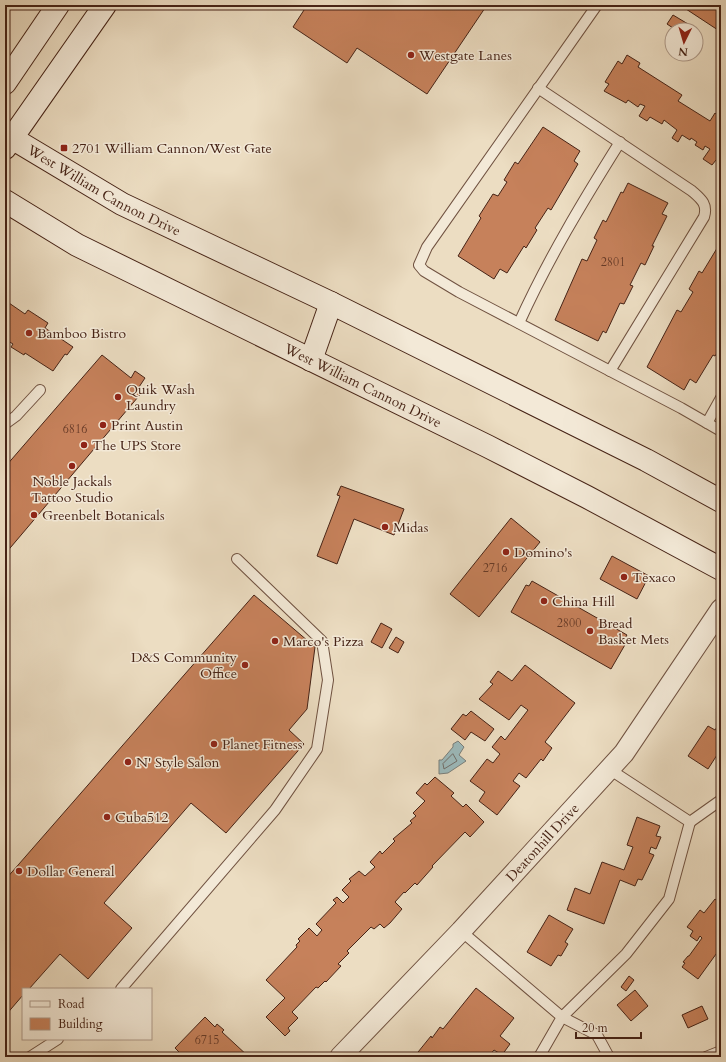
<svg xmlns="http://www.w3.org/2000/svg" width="726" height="1062" font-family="Cardo,serif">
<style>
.water{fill:#9cbabc;stroke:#7a7e7a}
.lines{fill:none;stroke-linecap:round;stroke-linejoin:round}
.shore{stroke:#716e69;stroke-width:1}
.building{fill:#c6815b;stroke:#462316}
.service-casing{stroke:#705241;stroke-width:12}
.minor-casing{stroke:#705241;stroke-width:22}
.secondary-casing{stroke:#462316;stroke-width:24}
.service{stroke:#f3e9d7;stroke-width:10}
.minor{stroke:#f3e9d7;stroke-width:20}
.secondary{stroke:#f3e9d7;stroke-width:22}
.poi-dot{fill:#8f2418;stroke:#f3e9d7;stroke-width:1.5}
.labels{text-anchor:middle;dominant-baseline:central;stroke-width:3;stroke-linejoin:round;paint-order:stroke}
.number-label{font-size:12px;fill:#663a27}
.poi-label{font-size:14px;fill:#462316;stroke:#f3e9d7;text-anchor:start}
.street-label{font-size:14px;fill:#462316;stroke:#f3e9d7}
</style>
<rect width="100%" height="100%" fill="#ecddc2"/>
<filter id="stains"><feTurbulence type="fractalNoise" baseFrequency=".005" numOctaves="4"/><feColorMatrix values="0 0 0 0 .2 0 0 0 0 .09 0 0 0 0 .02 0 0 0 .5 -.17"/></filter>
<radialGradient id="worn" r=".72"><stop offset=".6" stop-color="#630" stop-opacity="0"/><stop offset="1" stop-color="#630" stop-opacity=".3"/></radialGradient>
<path class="water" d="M458,741L464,747L459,755L466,761L448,773L439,774V760H442L453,747V744Z"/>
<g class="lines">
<path class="shore" d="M453,754L457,761L444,769L443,764Z"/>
</g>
<g class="building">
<path d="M296,5H487L427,94L357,48L347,63L293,27L304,10Z"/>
<path d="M689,5H721V32L686,9Z"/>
<path d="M673,15L688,24L684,30H676L667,24Z"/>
<path d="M627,55L640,63L638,67L682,95L678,101L710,121L715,113L721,118V163L716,160L712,165L703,159L710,149L705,146L703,150L695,145L697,142L691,138L690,140L682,135L678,142L672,138L677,130L664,120L662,124L650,117L647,121L639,116L645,106L640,104L638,107L628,100L626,103L604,91L609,84L605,82L618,61L622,64Z"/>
<path d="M543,127L580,151L574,161L578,164L551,210L548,208L535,228L537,230L526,248L524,246L507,273L500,269L494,279L458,256L481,218L479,216L493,194L498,196L507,182L504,180L515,162L518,164Z"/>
<path d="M628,183L668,203L662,214L667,216L652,246H654L645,265L641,263L630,285L633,286L624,304L620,303L606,333L603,331L598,341L555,320L582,259L587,261L597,240L594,238L603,220L606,222L621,192L623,193Z"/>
<path d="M719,245L721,246V347L715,356L713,355L696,383L690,379L684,390L647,367L677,310L681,312L693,292L689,289L699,271L702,273Z"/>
<path d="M9,303L25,314L28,310L48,323L45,328L73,347L67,355L65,354L53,371L25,353L24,355L11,347L13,344L5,339V309Z"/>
<path d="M102,355L131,378L135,371L145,378L139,387L144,390L5,554V467Z"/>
<path d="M341,486L404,509L394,535L354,519L337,564L317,556L340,496L337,495Z"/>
<path d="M511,518L540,542L479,617L450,594Z"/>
<path d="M612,556L649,576L637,599L600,579Z"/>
<path d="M532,581L627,635L623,641L626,643L611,669L511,612L526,585L529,586Z"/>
<path d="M254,595L315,647L307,709L289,730L304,744L226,833L191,803L104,903L132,928L88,979L60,954L29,989H23V995L5,1016V880Z"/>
<path d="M381,623L392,629L382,648L371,642Z"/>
<path d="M396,637L404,642L398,653L389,648Z"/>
<path d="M525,665L575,703L545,742L552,748L543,761L541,759L526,778L519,773L513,781L520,786L497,815L479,801L485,792L470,781L487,759L493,763L500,754L492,747L501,736L505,740L528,710L521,705L509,720L479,699L493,684L490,682L498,671L512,681Z"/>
<path d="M471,711L494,729L485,741L471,732L465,740L451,729L463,714L466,716Z"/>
<path d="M721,721V758L717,755L708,769L688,756L708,726L715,730Z"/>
<path d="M435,777L454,793L451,796L463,807L466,804L484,822L470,837L465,832L432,866L433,867L417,885L415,883L405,893L404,892L395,902L402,909L390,923L384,928L380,924L374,929L371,927L347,951L349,953L338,964L341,966L326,982L325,981L318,988L316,987L292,1012L298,1018L288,1028L290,1031L285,1036L266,1017L285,998L266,980L297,947L296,945L300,941L298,939L309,928L317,936L322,930L316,924L336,903L333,900L337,897L343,903L349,897L342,890L351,881L349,879L359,871L365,876L375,867L370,862L380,851L382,854L395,841L393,839L412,823L410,821L416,816L413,813L425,801L416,793L425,783L427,785Z"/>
<path d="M637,817L660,826L656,836L661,837L656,849L651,847L649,853L654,855L642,880L638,879L635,886L620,880L604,924L567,910L575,888L590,894L602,862L624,870L633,847L627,845Z"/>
<path d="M715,899L719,902L721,900V943L717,949L719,950L698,979L682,967L685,963L683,962L688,956H689L702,938L700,936L697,941L690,936L693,931L687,927L700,910L704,913Z"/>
<path d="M549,915L573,929L565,942L568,944L561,956L558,955L551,966L527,952Z"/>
<path d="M629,976L634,980L626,991L621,987Z"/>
<path d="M476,988L514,1018L500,1036L510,1044L502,1055L494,1050L488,1057H414L431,1036L432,1038L440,1027L443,1029Z"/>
<path d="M635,990L648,1006L631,1021L617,1005Z"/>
<path d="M702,1006L708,1019L688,1028L682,1015Z"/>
<path d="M205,1017L215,1027L217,1024L224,1030L222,1032L249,1057H184L175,1048Z"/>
</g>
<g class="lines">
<g class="service-casing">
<g id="service">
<path d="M597,5L427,247L419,265L424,271L459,292L681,408L721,431"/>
<path d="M538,88L692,191C701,199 708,204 704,217L610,371"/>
<path d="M519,323C548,259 583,201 620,142"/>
<path d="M707,423L721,398"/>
<path d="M5,424L16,416L40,390"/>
<path d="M609,769L690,822L721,800"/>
<path d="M461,931L562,1017L626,954L669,899L690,822"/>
<path d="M121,989L275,810L317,749L328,680L322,641L237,559"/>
<path d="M30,1057L58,1039"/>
<path d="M539,1057L562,1017L597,1035L609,1057"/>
<path d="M706,1057L721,1051"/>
</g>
</g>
<g class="minor-casing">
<g id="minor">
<path id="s1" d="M340,1057L461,931L624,753L721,609"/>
</g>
</g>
<g class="secondary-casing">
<g id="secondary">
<path d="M5,83L58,5"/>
<path id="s2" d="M5,134L122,204L331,303L646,460L721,501"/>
<path d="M5,148L105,5"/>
<path id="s3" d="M5,201L77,245L487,446L587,497L721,569"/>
<path d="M311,360L331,303"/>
</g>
</g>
<use href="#service" class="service"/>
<use href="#minor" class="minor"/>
<use href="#secondary" class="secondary"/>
</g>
<g class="poi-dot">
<circle cx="411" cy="55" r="4"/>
<rect x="60" y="144" width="8" height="8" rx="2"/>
<circle cx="29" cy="333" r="4"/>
<circle cx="118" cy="397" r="4"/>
<circle cx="103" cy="425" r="4"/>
<circle cx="84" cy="445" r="4"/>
<circle cx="72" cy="466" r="4"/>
<circle cx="34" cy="515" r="4"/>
<circle cx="385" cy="527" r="4"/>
<circle cx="506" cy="552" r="4"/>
<circle cx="624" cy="577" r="4"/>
<circle cx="544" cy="601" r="4"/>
<circle cx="590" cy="631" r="4"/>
<circle cx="275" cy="641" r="4"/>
<circle cx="245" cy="665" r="4"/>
<circle cx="214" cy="744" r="4"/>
<circle cx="128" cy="762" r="4"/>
<circle cx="107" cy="817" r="4"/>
<circle cx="19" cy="871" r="4"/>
</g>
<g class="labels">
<g class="number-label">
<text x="613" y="262">2801</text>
<text x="75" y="429">6816</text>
<text x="495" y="568">2716</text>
<text x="569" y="623">2800</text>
<text x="207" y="1040">6715</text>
</g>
<g class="poi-label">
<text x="419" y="55">Westgate Lanes</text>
<text x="72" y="148">2701 William Cannon/West Gate</text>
<text x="37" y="333">Bamboo Bistro</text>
<text x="126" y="389">Quik Wash<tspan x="126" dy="16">Laundry</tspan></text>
<text x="111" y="425">Print Austin</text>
<text x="92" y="445">The UPS Store</text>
<text x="72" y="481" text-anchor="middle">Noble Jackals<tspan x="72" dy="16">Tattoo Studio</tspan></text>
<text x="42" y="515">Greenbelt Botanicals</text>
<text x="393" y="527">Midas</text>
<text x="514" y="552">Domino's</text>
<text x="632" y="577">Texaco</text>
<text x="552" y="601">China Hill</text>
<text x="598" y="623">Bread<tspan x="598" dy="16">Basket Mets</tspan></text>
<text x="283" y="641">Marco's Pizza</text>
<text x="237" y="657" text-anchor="end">D&amp;S Community<tspan x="237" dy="16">Office</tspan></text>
<text x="222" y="744">Planet Fitness</text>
<text x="136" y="762">N' Style Salon</text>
<text x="115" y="817">Cuba512</text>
<text x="27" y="871">Dollar General</text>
</g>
<g class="street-label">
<text stroke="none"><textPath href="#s2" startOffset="114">West William Cannon Drive</textPath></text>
<text stroke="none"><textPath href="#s3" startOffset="403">West William Cannon Drive</textPath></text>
<text stroke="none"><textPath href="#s1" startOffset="295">Deatonhill Drive</textPath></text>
</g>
</g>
<rect width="726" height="1062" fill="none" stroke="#ecddc2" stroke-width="20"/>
<rect x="6" y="6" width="714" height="1050" fill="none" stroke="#462316" stroke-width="2"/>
<rect x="10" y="10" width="706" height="1042" fill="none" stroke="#462316"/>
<rect x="22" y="988" width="130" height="52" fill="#f3e9d7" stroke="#ae9a8a"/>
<rect x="30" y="1001" width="20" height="6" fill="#f3e9d7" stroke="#ae9a8a"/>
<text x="58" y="1008" font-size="12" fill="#462316">Road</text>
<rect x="30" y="1018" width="20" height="12" fill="#c6815b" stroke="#ae9a8a"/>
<text x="58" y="1028" font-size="12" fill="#462316">Building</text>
<g transform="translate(684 42) rotate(185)"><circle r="19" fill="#f3e9d7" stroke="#ae9a8a"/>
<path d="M0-3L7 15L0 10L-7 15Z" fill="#8f2418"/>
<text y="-6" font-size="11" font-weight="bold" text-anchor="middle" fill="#462316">N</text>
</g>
<path d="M576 1032v6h65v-6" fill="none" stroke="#462316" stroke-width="2"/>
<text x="582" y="1032" font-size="12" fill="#462316" stroke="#f3e9d7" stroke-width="3" paint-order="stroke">20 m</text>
<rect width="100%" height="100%" filter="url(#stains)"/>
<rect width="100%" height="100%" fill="url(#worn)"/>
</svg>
